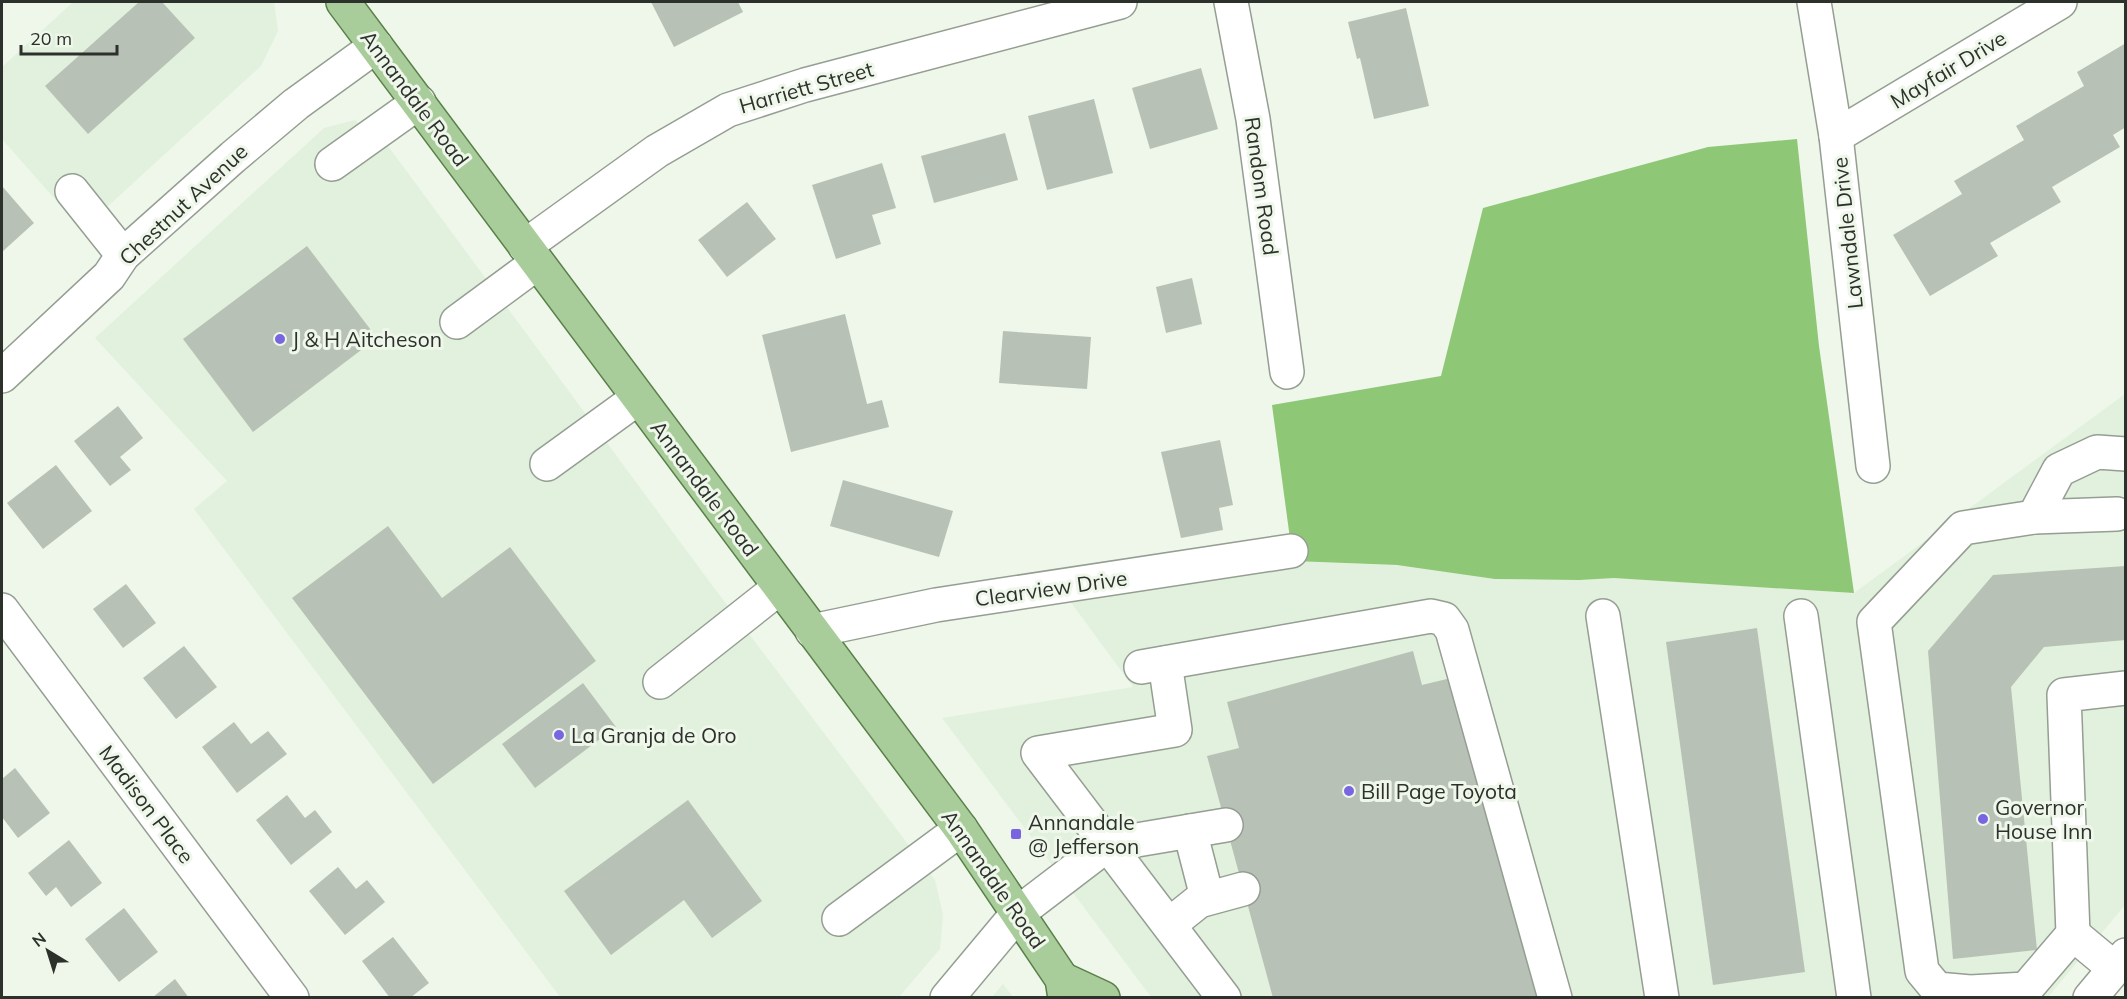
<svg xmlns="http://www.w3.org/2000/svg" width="2127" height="999" font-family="Mulish,sans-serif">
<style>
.built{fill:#e2f1dd}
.forest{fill:#8ec876}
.building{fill:#b8c1b5}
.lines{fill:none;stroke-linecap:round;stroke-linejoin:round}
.minor-casing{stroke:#959e92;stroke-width:36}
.major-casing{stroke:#598049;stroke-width:36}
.minor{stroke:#fff;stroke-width:33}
.major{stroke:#a9cc9b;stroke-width:33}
.poi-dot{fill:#7965e0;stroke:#eef7ea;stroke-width:2}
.labels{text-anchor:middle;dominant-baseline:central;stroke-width:6;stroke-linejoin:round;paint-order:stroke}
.street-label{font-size:21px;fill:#2d312c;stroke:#eef7ea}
.poi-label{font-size:21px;fill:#2d312c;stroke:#eef7ea;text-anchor:start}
</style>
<rect width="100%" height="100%" fill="#eef7ea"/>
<g class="built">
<path d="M73,2H274L278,31L261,66L82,230L2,139V67Z"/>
<path d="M355,120L388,146L706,577L935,880L943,915L940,949L899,997H560L194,509L227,481L95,338L324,128Z"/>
<path d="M2125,394V905L2048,997H1151L942,718L1133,687L1067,597L1293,561L1463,568L1854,593Z"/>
<path d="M1003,984L1013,997H992Z"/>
</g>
<path class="forest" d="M1797,139L1819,346L1854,593L1614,578L1579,580L1495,579L1397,565L1293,561L1272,405L1441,376L1483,208L1708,147Z"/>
<g class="building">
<path d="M139,2H162L195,38L88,134L45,86Z"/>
<path d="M651,2H738L743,12L674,47Z"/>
<path d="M1406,8L1429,106L1374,119L1360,58L1357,59L1348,22Z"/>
<path d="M2126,43V127L2113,135L2120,147L2052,187L2061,202L1990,243L1998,256L1930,296L1893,235L1962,194L1954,181L2024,140L2016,126L2084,86L2077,72Z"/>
<path d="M1201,68L1218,129L1150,149L1132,88Z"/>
<path d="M1094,99L1113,173L1047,190L1028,116Z"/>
<path d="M1005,133L1018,180L934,203L921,156Z"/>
<path d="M882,163L896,208L872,215L881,244L836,259L812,185Z"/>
<path d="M2,186L34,223L2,252Z"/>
<path d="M747,202L776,239L727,277L698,240Z"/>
<path d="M307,246L377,338L253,432L183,339Z"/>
<path d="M1192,278L1202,324L1166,333L1156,287Z"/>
<path d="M845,314L867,404L882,400L889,427L791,452L762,335Z"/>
<path d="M1003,331L1091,337L1087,389L999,383Z"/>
<path d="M118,406L143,438L120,457L131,470L110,486L74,441Z"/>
<path d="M1220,440L1233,505L1219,508L1223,530L1181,538L1161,452Z"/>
<path d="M56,465L92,511L43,549L7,503Z"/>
<path d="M843,480L953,511L939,557L830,526Z"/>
<path d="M388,526L442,598L510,547L596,661L433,784L292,598Z"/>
<path d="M2126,566V640L2044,647L2011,687L2037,950L1953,959L1928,651L1993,575Z"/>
<path d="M126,584L156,623L123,648L93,609Z"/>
<path d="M1757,628L1805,972L1713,985L1666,642Z"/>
<path d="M184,646L217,687L176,719L143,678Z"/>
<path d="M1413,651L1422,685L1451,678L1537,998H1273L1207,756L1239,748L1227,702Z"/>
<path d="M583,683L616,727L535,788L502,744Z"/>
<path d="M234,722L251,744L268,731L287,754L237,793L202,747Z"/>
<path d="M15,768L50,813L18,838L2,817V779Z"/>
<path d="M287,795L305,818L315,810L332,832L291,865L256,820Z"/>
<path d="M688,800L762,901L712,938L684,900L611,955L564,891Z"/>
<path d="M69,840L102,883L71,907L56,887L46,896L28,873Z"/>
<path d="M338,867L356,889L367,880L385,902L345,935L309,891Z"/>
<path d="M124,908L158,952L119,982L85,939Z"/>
<path d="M393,937L429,983L410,998H390L362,961Z"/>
<path d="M175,979L189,998H152Z"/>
</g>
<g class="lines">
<g class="minor-casing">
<g id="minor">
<path d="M1231,2L1253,119L1287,372"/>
<path d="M1814,2L1836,136L1873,466"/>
<path d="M1836,136L2060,2"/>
<path d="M332,164L419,102"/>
<path d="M72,191L123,255"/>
<path d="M525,246L657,151L728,110L805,85L1120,2"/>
<path d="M457,322L537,263"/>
<path d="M2,376L109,276L123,255L233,157L296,104L376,46"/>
<path d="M547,464L638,398"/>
<path d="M2117,514L2034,517L1963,528L1874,622L1922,971L1937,989L1970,992L2026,989L2073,934L2064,695L2126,688"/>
<path d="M2034,517L2059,470L2097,452L2126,454"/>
<path d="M2,610L292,998"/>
<path d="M1603,616L1662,998"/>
<path d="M1801,616L1854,998"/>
<path d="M812,631L936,605L1291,551"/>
<path d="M1165,663L1175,730L1038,753L1224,998"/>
<path d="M1141,667L1431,616L1444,619L1452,630L1555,998"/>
<path d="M660,682L779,588"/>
<path d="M1190,831L1207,897"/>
<path d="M839,919L961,829"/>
<path d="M1169,925L1199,901L1243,889"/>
<path d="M2073,934L2114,968"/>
<path d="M947,998L1018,913L1107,845L1226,825"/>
<path d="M2090,998L2126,955"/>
</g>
</g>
<g class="major-casing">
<g id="major">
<path d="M343,2L961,829L1062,979L1065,998"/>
<path d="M1062,979L1103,998"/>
</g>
</g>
<use href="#minor" class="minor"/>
<use href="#major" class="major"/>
</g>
<g class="poi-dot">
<circle cx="280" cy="339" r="6"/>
<circle cx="559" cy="735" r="6"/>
<circle cx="1349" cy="791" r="6"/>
<circle cx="1983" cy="819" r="6"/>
<rect x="1010" y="828" width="12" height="12" rx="3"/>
</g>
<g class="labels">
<g class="street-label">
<text transform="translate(1948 69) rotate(-31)">Mayfair Drive</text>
<text transform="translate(806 87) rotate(-16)">Harriett Street</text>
<text transform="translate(415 98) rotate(53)">Annandale Road</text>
<text transform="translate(1262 186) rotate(82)">Random Road</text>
<text transform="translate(183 204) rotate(-43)">Chestnut Avenue</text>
<text transform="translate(1847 233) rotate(-96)">Lawndale Drive</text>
<text transform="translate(705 488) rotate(53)">Annandale Road</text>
<text transform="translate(1051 588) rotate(-8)">Clearview Drive</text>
<text transform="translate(147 804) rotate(53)">Madison Place</text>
<text transform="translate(994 879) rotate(55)">Annandale Road</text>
</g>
<g class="poi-label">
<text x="292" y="339">J &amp; H Aitcheson</text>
<text x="571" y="735">La Granja de Oro</text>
<text x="1361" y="791">Bill Page Toyota</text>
<text x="1995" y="807">Governor<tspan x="1995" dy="24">House Inn</tspan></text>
<text x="1028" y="822">Annandale<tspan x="1028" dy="24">@ Jefferson</tspan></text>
</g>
</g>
<rect width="2127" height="999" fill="none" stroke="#2d312c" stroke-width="6"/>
<g transform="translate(48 951) rotate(322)" stroke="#eef7ea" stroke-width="4.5" paint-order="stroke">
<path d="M0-4.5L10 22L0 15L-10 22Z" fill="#2d312c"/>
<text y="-9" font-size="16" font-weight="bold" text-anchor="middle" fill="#2d312c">N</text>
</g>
<path d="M21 45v9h96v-9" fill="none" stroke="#2d312c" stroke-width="3"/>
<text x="30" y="45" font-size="18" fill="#2d312c" stroke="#eef7ea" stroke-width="4.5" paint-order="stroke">20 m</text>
</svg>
